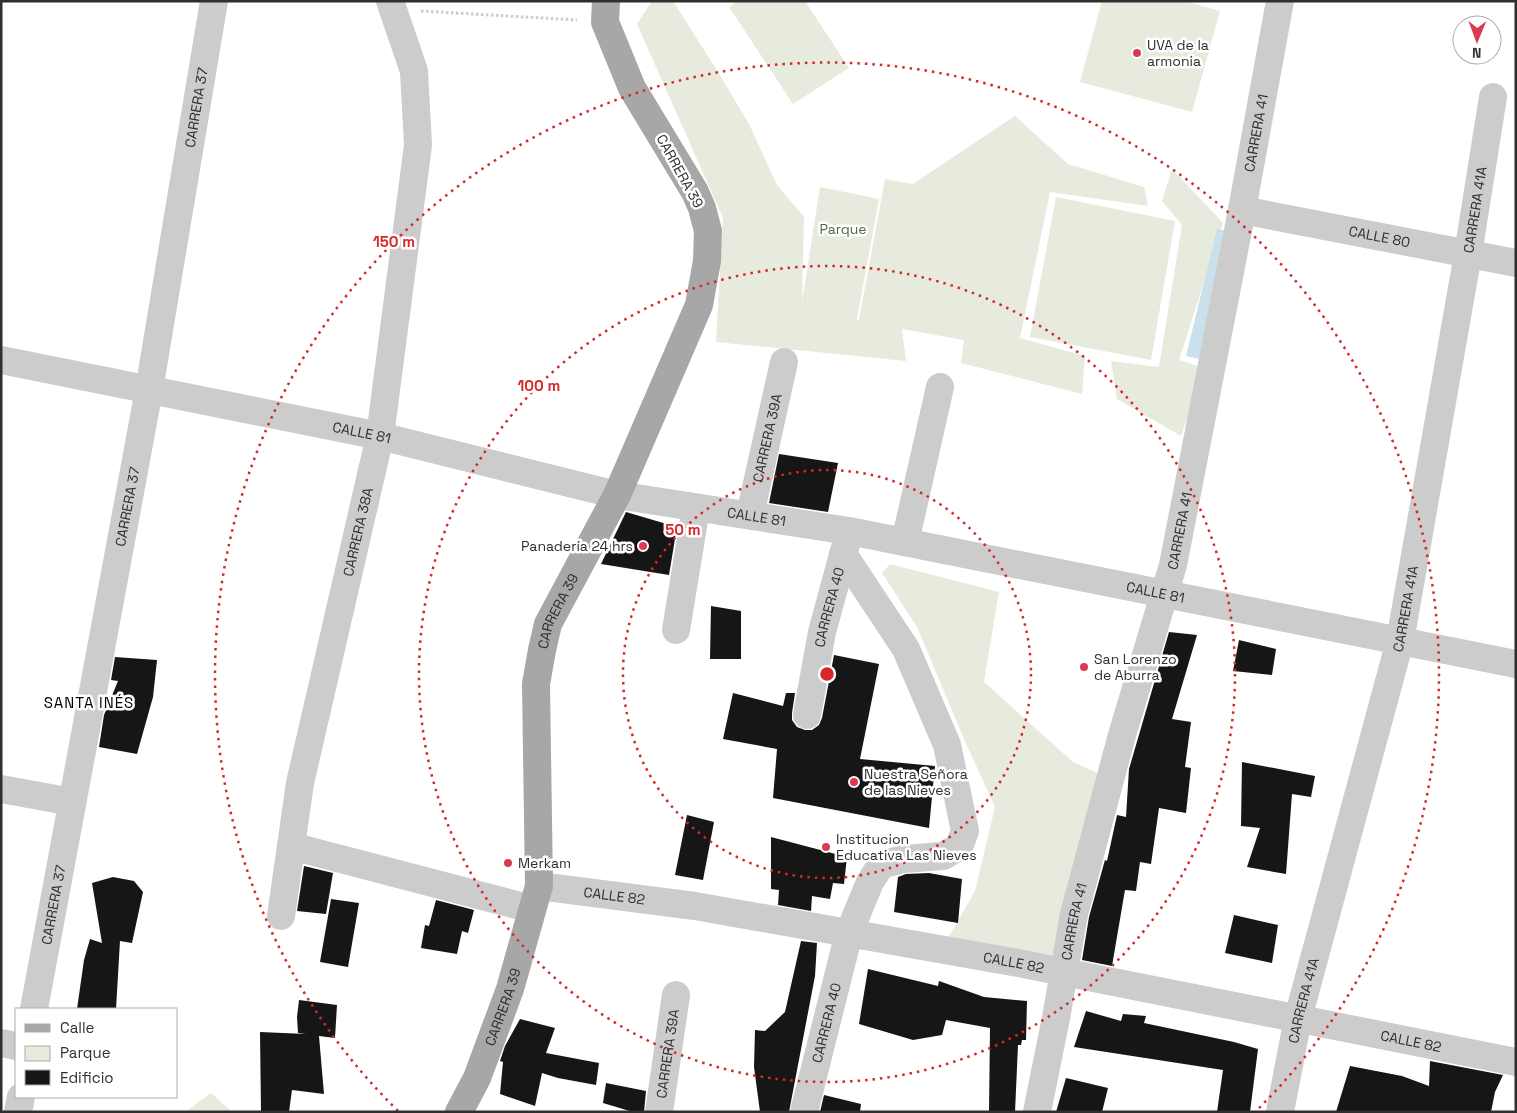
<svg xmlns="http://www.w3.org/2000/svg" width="1517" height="1113" font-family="'Space Grotesk',sans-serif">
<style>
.green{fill:#e6ebdd}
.water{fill:#cae0ea}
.building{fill:#161616}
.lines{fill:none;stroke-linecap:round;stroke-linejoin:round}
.path{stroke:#ccc;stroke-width:3;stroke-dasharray:2.5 2.5;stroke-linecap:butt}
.minor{stroke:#ccc;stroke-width:28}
.major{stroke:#a7a7a7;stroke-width:28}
.ring{fill:none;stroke:#d62828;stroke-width:2.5;stroke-dasharray:2.5 5}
.poi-dot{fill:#db3b51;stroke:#fff;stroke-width:2}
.labels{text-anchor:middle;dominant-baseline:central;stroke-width:5;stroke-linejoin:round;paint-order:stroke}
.poi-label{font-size:14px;fill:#2f2f2f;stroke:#fff;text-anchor:start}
.street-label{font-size:14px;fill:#2f2f2f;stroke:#fff}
.park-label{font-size:14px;fill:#54683e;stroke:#fff}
.neighbourhood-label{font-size:15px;letter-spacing:1px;fill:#000;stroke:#fff}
.centre{fill:#d62828;stroke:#fff;stroke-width:2.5}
.ring-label{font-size:15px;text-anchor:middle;font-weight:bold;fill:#d62828;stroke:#fff;stroke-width:5;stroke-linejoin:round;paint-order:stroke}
</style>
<rect width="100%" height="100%" fill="#fff"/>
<g class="green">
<path d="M652,1H673L718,72L749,124L777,185L804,217L802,302L820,187L879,199L857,319H855L859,320L885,179L913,184L1015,116L1068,164L1144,187L1148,206L1050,192L1020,338L1085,356L1082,394L961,363L964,340L902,329L906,361L716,342L723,218L637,24Z"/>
<path d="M737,1H805L849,68L793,104L729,7Z"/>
<path d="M1102,1H1185L1220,11L1192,112L1080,82Z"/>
<path d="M1172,169L1223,223L1179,360L1204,368L1181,436L1117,399L1111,361L1159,367L1182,225L1162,201Z"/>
<path d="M1056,197L1175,221L1151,360L1030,337Z"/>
<path d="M890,564L999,592L984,682L1073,762L1104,776L1056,962L946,942L975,891L995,807L964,739L917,627L882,573Z"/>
<path d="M211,1093L232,1112H185Z"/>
</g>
<path class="water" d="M1217,229L1238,233L1205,360L1186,356Z"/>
<g class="building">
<path d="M779,454L838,463L828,512L769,503Z"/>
<path d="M626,512L677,527L669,575L601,564Z"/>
<path d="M711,606L741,611V659H710Z"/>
<path d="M1169,632L1197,635L1172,719L1191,722L1185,767L1191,768L1186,813L1159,808L1151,864L1140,862L1136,891L1125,890L1112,966L1082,960L1089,917L1105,860L1107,861L1117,815L1126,817L1129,769Z"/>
<path d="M1239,640L1276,649L1272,675L1233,671Z"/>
<path d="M834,655L879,664L860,759L935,766L929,828L773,798L777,749L723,739L733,693L783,706L786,693H795L792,713V720L797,727L805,730H812L819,725L822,718Z"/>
<path d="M115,657L157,660L153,697L137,754L99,747L104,715L118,681L111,680Z"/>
<path d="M1242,762L1315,776L1311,797L1292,794L1286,874L1247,867L1260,828L1241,826Z"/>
<path d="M687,815L714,822L703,880L675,875Z"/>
<path d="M771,837L847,857L844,884L833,883L830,899L812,896L811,911L778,905L779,890L771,889Z"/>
<path d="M304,866L333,873L326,914L297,911Z"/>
<path d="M929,873L962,879L958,923L894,912L898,877L906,874Z"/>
<path d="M113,877L134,881L143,892L132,943L120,941L116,1009H77L84,960L90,939L102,943L92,883Z"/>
<path d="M331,899L359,903L348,967L320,962Z"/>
<path d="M436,900L474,910L468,933L462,931L457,954L421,948L425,925L429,926Z"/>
<path d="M1234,915L1278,925L1272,963L1225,953Z"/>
<path d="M801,941L817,943L815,976L789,1112H760L754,1067L755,1030L765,1031L785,1012Z"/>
<path d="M868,969L938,986L939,981L984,997L1027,1001L1026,1040H1022L1021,1045H1018L1015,1112H989L990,1028L946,1020L942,1035L913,1040L859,1024Z"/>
<path d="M299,1000L337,1005L335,1038L319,1036L324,1094L292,1090L289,1112H261L260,1032L306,1034L298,1033L297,1017Z"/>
<path d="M1086,1011L1121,1021L1123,1014L1146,1016L1144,1023L1234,1042L1258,1049L1250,1112H1217L1223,1070L1074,1047Z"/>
<path d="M520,1019L555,1028L546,1053L599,1063L596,1085L558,1078L542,1073L535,1106L500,1094L503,1062L500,1061L505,1046Z"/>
<path d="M1430,1061L1503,1075L1495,1092L1491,1112H1336L1350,1066L1402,1076L1429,1086Z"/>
<path d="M1066,1078L1108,1088L1102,1112H1056Z"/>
<path d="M606,1083L646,1091L644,1112H633L603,1103Z"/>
<path d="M824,1095L861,1104L860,1112H820Z"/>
</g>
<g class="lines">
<path class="path" d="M421,11L577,20"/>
<g class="minor">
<path id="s1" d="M1242,210L1516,263"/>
<path id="s2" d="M1,360L380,436L617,495L849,531L1516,664"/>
<path id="s3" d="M750,515L784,362"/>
<path d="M905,542L940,387"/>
<path d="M676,630L696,508"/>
<path id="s4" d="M807,715L822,632L846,544"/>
<path d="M1,789L72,802"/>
<path d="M291,846L532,909"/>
<path id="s5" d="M539,886L695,906L1018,963L1516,1062"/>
<path id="s6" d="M281,916L300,783L380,436L418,145L414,71L390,1"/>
<path id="s7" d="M34,1009L149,390L214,1"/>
<path d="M1,1043L16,1046"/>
<path d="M18,1112L21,1097"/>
<path id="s8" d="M659,1112L676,995"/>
<path id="s9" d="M804,1112L849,933L870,882L881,865L903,859L943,856L959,847L965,831L947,745L906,649L843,554"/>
<path id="s10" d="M1037,1112L1056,1018L1074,914L1122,735L1173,565L1242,210L1280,1"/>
<path id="s11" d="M1280,1112L1298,1018L1400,641L1468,254L1493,97"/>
</g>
<path class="major" id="s12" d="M459,1112L477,1078L510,989L539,886L536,684L542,650L548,624L617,495L699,305L707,261L708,231L702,208L695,192L632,88L605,22L606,1"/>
</g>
<g class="ring">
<circle cx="827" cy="674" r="204"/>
<circle cx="827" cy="674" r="408"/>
<path d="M398 1111A612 612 0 1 1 1256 1111"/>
</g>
<g class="poi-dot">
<circle cx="1137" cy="53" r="5"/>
<circle cx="643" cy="546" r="5"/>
<circle cx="1084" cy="667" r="5"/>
<circle cx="854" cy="782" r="5"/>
<circle cx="826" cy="847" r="5"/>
<circle cx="508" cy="863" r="5"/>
</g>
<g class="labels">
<g class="poi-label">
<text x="1147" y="45">UVA de la<tspan x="1147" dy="16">armonia</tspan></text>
<text x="633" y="546" text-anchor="end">Panadería 24 hrs</text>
<text x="1094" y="659">San Lorenzo<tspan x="1094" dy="16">de Aburra</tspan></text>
<text x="864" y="774">Nuestra Señora<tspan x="864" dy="16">de las Nieves</tspan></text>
<text x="836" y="839">Institucion<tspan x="836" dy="16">Educativa Las Nieves</tspan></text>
<text x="518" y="863">Merkam</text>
</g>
<g class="street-label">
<text stroke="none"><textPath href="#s7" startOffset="916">CARRERA 37</textPath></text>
<text stroke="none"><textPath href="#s10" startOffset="1004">CARRERA 41</textPath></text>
<text transform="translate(680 171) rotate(61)">CARRERA 39</text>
<text stroke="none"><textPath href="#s11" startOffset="924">CARRERA 41A</textPath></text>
<text stroke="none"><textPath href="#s1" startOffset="140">CALLE 80</textPath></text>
<text stroke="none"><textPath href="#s2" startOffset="368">CALLE 81</textPath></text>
<text stroke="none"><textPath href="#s3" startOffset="79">CARRERA 39A</textPath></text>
<text stroke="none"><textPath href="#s7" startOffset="511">CARRERA 37</textPath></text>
<text stroke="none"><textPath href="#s2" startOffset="772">CALLE 81</textPath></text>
<text stroke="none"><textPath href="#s10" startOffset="599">CARRERA 41</textPath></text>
<text stroke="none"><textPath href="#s6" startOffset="392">CARRERA 38A</textPath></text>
<text stroke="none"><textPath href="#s2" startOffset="1178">CALLE 81</textPath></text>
<text stroke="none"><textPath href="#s4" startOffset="110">CARRERA 40</textPath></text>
<text stroke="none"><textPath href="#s11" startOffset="519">CARRERA 41A</textPath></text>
<text stroke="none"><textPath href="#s12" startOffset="519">CARRERA 39</textPath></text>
<text stroke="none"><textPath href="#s5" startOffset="76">CALLE 82</textPath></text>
<text stroke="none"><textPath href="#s7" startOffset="106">CARRERA 37</textPath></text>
<text stroke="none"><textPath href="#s10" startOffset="194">CARRERA 41</textPath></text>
<text stroke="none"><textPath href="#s5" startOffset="481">CALLE 82</textPath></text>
<text stroke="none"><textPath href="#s11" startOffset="114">CARRERA 41A</textPath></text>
<text stroke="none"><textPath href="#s12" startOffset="114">CARRERA 39</textPath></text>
<text stroke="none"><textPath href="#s9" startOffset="92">CARRERA 40</textPath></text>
<text stroke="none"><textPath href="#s5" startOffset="886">CALLE 82</textPath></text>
<text stroke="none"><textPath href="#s8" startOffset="59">CARRERA 39A</textPath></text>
</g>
<g class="park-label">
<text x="843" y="229">Parque</text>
</g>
<g class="neighbourhood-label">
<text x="89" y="702">SANTA INÉS</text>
</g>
</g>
<circle cx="827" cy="674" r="8" class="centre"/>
<g class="ring-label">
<text x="394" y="247">150 m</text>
<text x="539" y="391">100 m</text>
<text x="683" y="535">50 m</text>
</g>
<rect width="1517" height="1113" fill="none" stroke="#2f2f2f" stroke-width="5"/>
<rect x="15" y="1008" width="162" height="90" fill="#ffffff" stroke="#acacac"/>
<rect x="25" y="1024" width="25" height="8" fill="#a7a7a7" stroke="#acacac"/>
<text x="60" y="1033" font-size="15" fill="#2f2f2f">Calle</text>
<rect x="25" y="1046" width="25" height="15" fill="#e6ebdd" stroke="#acacac"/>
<text x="60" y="1058" font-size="15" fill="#2f2f2f">Parque</text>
<rect x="25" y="1070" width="25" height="15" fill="#161616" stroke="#acacac"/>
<text x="60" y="1083" font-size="15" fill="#2f2f2f">Edificio</text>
<g transform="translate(1477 40) rotate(181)"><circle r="24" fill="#ffffff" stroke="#acacac"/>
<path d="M0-4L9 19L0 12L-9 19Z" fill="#db3b51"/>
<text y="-8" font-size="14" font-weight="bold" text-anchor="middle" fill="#2f2f2f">N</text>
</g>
</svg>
